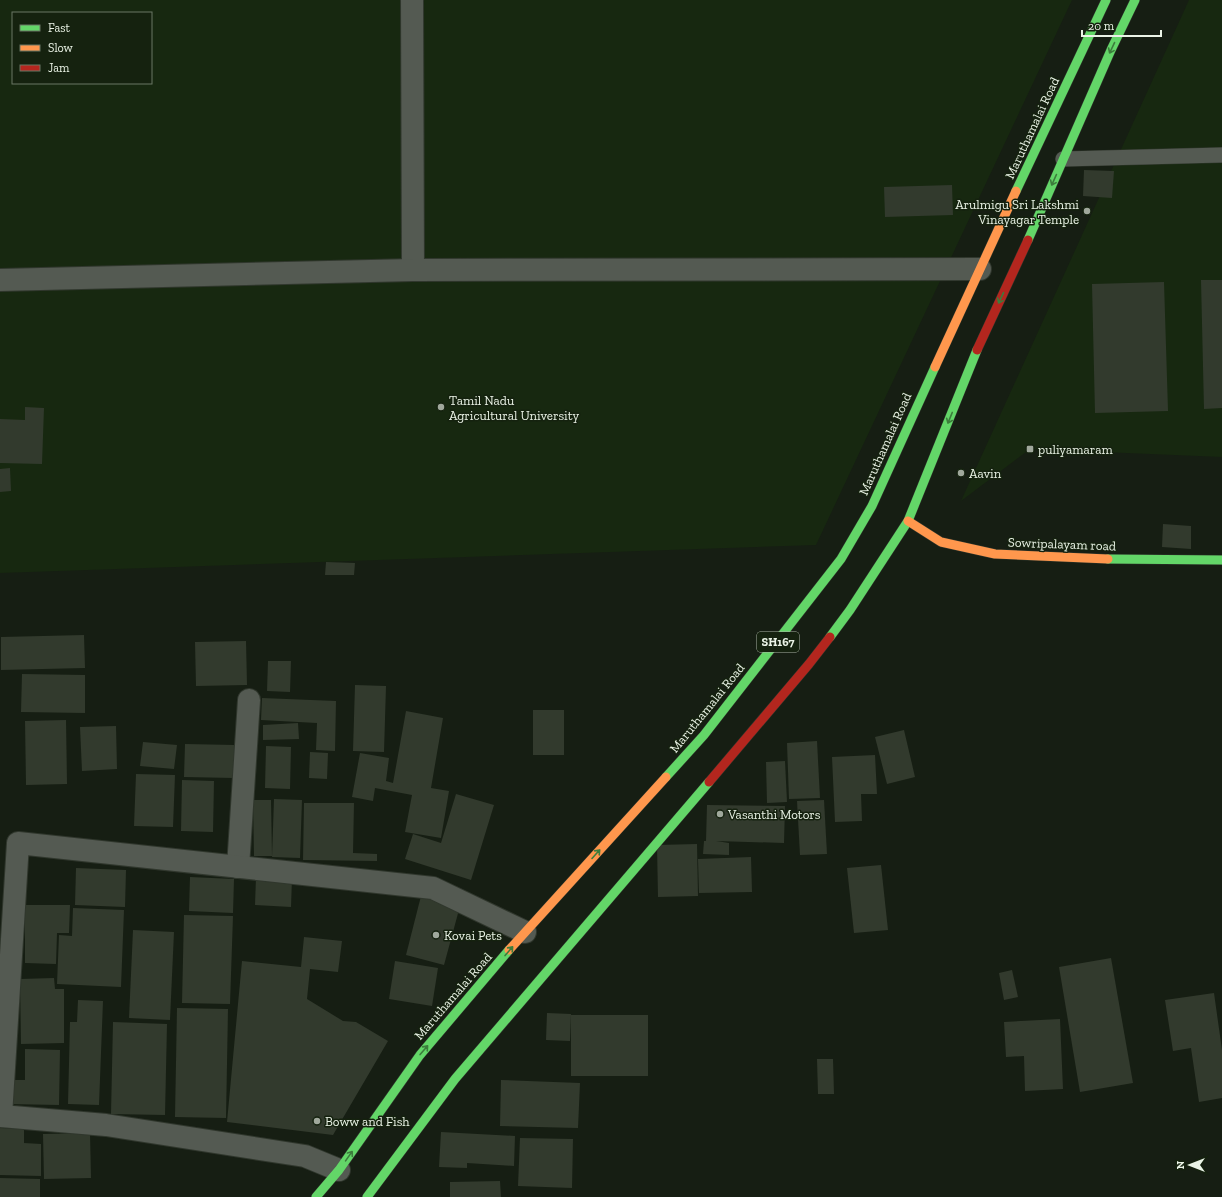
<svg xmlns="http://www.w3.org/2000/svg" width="1222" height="1197" font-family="'Zilla Slab',serif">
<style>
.built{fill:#172810;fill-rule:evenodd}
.building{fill:#323a2d}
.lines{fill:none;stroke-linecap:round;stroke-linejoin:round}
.lane-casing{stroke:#30372d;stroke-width:16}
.street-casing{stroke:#30372d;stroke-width:24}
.fast-casing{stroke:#30372d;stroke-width:10}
.slow-casing{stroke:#30372d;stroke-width:10}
.jam-casing{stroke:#30372d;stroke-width:10}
.lane{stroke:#545a52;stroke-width:15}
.street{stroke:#545a52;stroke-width:22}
.fast{stroke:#63d668;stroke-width:9}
.slow{stroke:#ff974d;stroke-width:9}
.jam{stroke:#b3261e;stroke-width:9}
.oneway{stroke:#3c7c3c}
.poi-dot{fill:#a0a89c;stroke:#15220f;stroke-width:1.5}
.labels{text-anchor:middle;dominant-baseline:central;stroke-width:3;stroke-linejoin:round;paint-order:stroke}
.shield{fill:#15220f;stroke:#aab4a6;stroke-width:1}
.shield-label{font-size:12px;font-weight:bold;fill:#eaf3e6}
.street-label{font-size:13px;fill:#eaf3e6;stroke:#15220f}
.poi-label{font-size:13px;fill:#eaf3e6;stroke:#15220f;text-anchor:start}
</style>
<rect width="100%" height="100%" fill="#161e13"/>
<g class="built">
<path d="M0,0H1072L816,545L0,573ZM13,13H151V83H13Z"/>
<path d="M1189,0H1222V457L1030,449L961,501Z"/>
</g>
<g class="building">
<path d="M1084,170L1114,171L1112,198L1083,196Z"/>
<path d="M952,185L953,215L885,217L884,187Z"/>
<path d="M1201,280H1222V408L1204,409Z"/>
<path d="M1164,282L1168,411L1095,413L1092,284Z"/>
<path d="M25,407L44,408L42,464L0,463V419L25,420Z"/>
<path d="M10,468L11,491L0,492V469Z"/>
<path d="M1163,524L1191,526V549L1162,547Z"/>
<path d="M326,562L355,563L354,575H325Z"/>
<path d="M84,635L85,668L1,670V637Z"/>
<path d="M246,641L247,685L196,686L195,642Z"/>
<path d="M268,661H291L290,692L267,691Z"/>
<path d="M22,674L85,675V713L21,712Z"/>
<path d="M355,685L386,686L384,752L353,751Z"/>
<path d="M262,698L336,701L335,751L316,750L317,723L261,720Z"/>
<rect x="533" y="710" width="31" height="45"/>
<path d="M406,711L443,718L431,788L449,791L441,838L405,832L412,795L375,788L373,801L352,797L360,753L389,758L386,781L393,783Z"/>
<path d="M66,720L67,784L26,785L25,721Z"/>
<path d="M298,723L299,739L263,740V725Z"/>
<path d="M116,726L117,769L82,771L80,727Z"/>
<path d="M904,730L915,777L887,784L875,737Z"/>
<path d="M817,741L820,798L789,799L787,743Z"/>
<path d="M143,742L177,745L174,769L140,766Z"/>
<path d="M185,744L235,745L234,778L184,777Z"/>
<path d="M266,746L291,747L290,789L265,788Z"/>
<path d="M310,752L328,753L327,779L309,778Z"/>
<path d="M875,755L877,794H861L862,821L835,822L832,757Z"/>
<path d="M785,761L787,802L767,803L766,762Z"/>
<path d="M136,774L175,775L173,827L134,826Z"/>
<path d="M182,780L214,781L213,832L181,831Z"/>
<path d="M456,794L494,805L471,880L405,859L413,834L441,843Z"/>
<path d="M274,799L302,800L300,858L272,857Z"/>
<path d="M253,800H271L272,856H254Z"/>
<path d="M824,800L827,854L800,855L797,801Z"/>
<path d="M304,803H354L353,853L377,854V861L303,860Z"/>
<path d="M707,805L785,806L784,843L716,841L729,843V855L703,854L704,841H706Z"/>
<path d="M697,844L698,896L658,897L657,845Z"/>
<path d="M751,857L752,892L699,893L698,859Z"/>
<path d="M881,865L888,930L854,933L847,868Z"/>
<path d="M76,868L126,870L125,907L75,905Z"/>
<path d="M190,877L234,879L233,913L189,911Z"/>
<path d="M256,877L292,878L291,907L255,905Z"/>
<path d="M421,896L460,906L444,965L406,955Z"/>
<path d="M25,905H70L69,933H57L56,964L25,963Z"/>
<path d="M73,908L124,910L121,987L57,984L59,935L72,936Z"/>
<path d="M184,915L233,916L230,1004L182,1003Z"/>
<path d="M133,930L174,932L170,1020L129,1018Z"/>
<path d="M304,937L342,941L338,972L310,969L307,999L343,1021L356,1022L388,1041L333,1135L227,1122L242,961L301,967Z"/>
<path d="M1111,958L1133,1083L1080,1092L1059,967Z"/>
<path d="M395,961L438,968L432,1006L389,999Z"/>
<path d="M1012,970L1018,997L1004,1000L999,973Z"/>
<path d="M54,978L55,989H64V1043L21,1044L20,979Z"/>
<path d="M1214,993L1222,1050V1098L1199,1102L1191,1048L1173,1051L1165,1000Z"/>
<path d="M78,1000L103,1001L99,1105L68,1104L70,1022H77Z"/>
<path d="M177,1008L228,1009L226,1118L175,1117Z"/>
<path d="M547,1013L571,1014L570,1041L546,1040Z"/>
<rect x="571" y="1015" width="77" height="61"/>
<path d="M1060,1019L1063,1089L1025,1091L1024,1056L1006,1057L1004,1022Z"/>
<path d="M113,1022L167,1024L165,1115L111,1114Z"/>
<path d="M25,1049L60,1050L59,1105L8,1104L9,1080H25Z"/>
<path d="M817,1059H833L834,1094H818Z"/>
<path d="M501,1080L580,1083L578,1128L500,1126Z"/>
<path d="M0,1128L24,1129V1143L41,1144V1176L0,1175Z"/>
<path d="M441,1132L515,1136L514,1166L467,1163V1168L439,1167Z"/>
<path d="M90,1133L91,1178L44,1179L43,1134Z"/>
<path d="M520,1138L573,1139L572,1188L518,1186Z"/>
<path d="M0,1178L40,1179V1197H0Z"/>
<path d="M500,1181L501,1197H450V1182Z"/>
</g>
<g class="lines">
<g class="lane-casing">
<path id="lane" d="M1063,159L1222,155"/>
</g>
<g class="street-casing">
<g id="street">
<path d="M412,0L413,270"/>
<path d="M0,280L413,270L980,269"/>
<path d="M238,867L249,700"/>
<path d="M339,1170L305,1156L106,1125L1,1116L18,843L433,888L525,932"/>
</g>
</g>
<g class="fast-casing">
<g id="fast">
<path d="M1016,191L1106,0"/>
<path d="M1028,240L1111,50L1135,0"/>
<path d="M1108,559L1222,560"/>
<path d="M830,637L850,610L908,521L977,350"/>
<path d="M666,777L704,735L841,559L872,506L935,367"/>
<path d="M316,1197L339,1170L420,1055L509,950"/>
<path d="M367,1197L455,1079L709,782"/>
</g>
</g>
<g class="slow-casing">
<g id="slow">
<path d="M935,367L1016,191"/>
<path d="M908,521L941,542L995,554L1108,559"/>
<path d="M509,950L666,777"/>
</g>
</g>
<g class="jam-casing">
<g id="jam">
<path d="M977,350L1028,240"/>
<path d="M709,782L809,664L830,637"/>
</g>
</g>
<use href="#lane" class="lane"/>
<use href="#street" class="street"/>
<use href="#fast" class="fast"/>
<use href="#slow" class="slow"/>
<use href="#jam" class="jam"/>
</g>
<defs><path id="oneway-shaft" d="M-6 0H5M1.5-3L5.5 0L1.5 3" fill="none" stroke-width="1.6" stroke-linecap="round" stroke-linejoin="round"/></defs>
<g class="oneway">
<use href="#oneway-shaft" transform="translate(1112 48) rotate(115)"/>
<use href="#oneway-shaft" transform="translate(1054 180) rotate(114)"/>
<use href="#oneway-shaft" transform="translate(1001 298) rotate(115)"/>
<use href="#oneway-shaft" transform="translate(950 418) rotate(112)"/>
<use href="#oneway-shaft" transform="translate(596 854) rotate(-48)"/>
<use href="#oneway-shaft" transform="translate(509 951) rotate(-49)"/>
<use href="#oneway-shaft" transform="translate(424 1050) rotate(-49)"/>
<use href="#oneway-shaft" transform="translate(349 1156) rotate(-55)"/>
</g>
<g class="poi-dot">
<circle cx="1087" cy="211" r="4"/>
<circle cx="441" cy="407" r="4"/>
<rect x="1026" y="445" width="8" height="8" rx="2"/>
<circle cx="961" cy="473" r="4"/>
<circle cx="720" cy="814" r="4"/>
<circle cx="436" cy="935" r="4"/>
<circle cx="317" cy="1121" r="4"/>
</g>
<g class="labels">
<rect class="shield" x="757" y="632" width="42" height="20" rx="3"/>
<g class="shield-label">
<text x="778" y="642">SH167</text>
</g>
<g class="street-label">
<text transform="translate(1032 128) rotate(-65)">Maruthamalai Road</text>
<text transform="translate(885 444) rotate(-66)">Maruthamalai Road</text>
<text transform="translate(1062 544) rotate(2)">Sowripalayam road</text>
<text transform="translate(707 708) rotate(-51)">Maruthamalai Road</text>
<text transform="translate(453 996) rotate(-49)">Maruthamalai Road</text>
</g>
<g class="poi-label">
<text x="1079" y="204" text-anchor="end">Arulmigu Sri Lakshmi<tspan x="1079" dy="15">Vinayagar Temple</tspan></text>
<text x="449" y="400">Tamil Nadu<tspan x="449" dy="15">Agricultural University</tspan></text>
<text x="1038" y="449">puliyamaram</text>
<text x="969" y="473">Aavin</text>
<text x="728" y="814">Vasanthi Motors</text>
<text x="444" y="935">Kovai Pets</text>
<text x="325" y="1121">Boww and Fish</text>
</g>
</g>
<rect x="12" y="12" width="140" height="72" fill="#15220f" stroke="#6a7665"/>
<rect x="20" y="25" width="20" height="6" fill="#63d668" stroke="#6a7665"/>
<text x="48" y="32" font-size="12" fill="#eaf3e6">Fast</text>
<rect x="20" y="45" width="20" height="6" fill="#ff974d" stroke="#6a7665"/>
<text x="48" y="52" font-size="12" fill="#eaf3e6">Slow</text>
<rect x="20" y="65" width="20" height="6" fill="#b3261e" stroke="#6a7665"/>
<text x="48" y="72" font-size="12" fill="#eaf3e6">Jam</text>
<g transform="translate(1190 1165) rotate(270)" stroke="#15220f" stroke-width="3" paint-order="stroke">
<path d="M0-3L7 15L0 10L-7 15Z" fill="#eaf3e6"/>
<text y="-6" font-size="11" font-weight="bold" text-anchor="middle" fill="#eaf3e6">N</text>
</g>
<path d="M1082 30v6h79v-6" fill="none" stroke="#eaf3e6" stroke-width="2"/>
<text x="1088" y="30" font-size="12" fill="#eaf3e6" stroke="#15220f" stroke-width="3" paint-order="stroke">20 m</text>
</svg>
